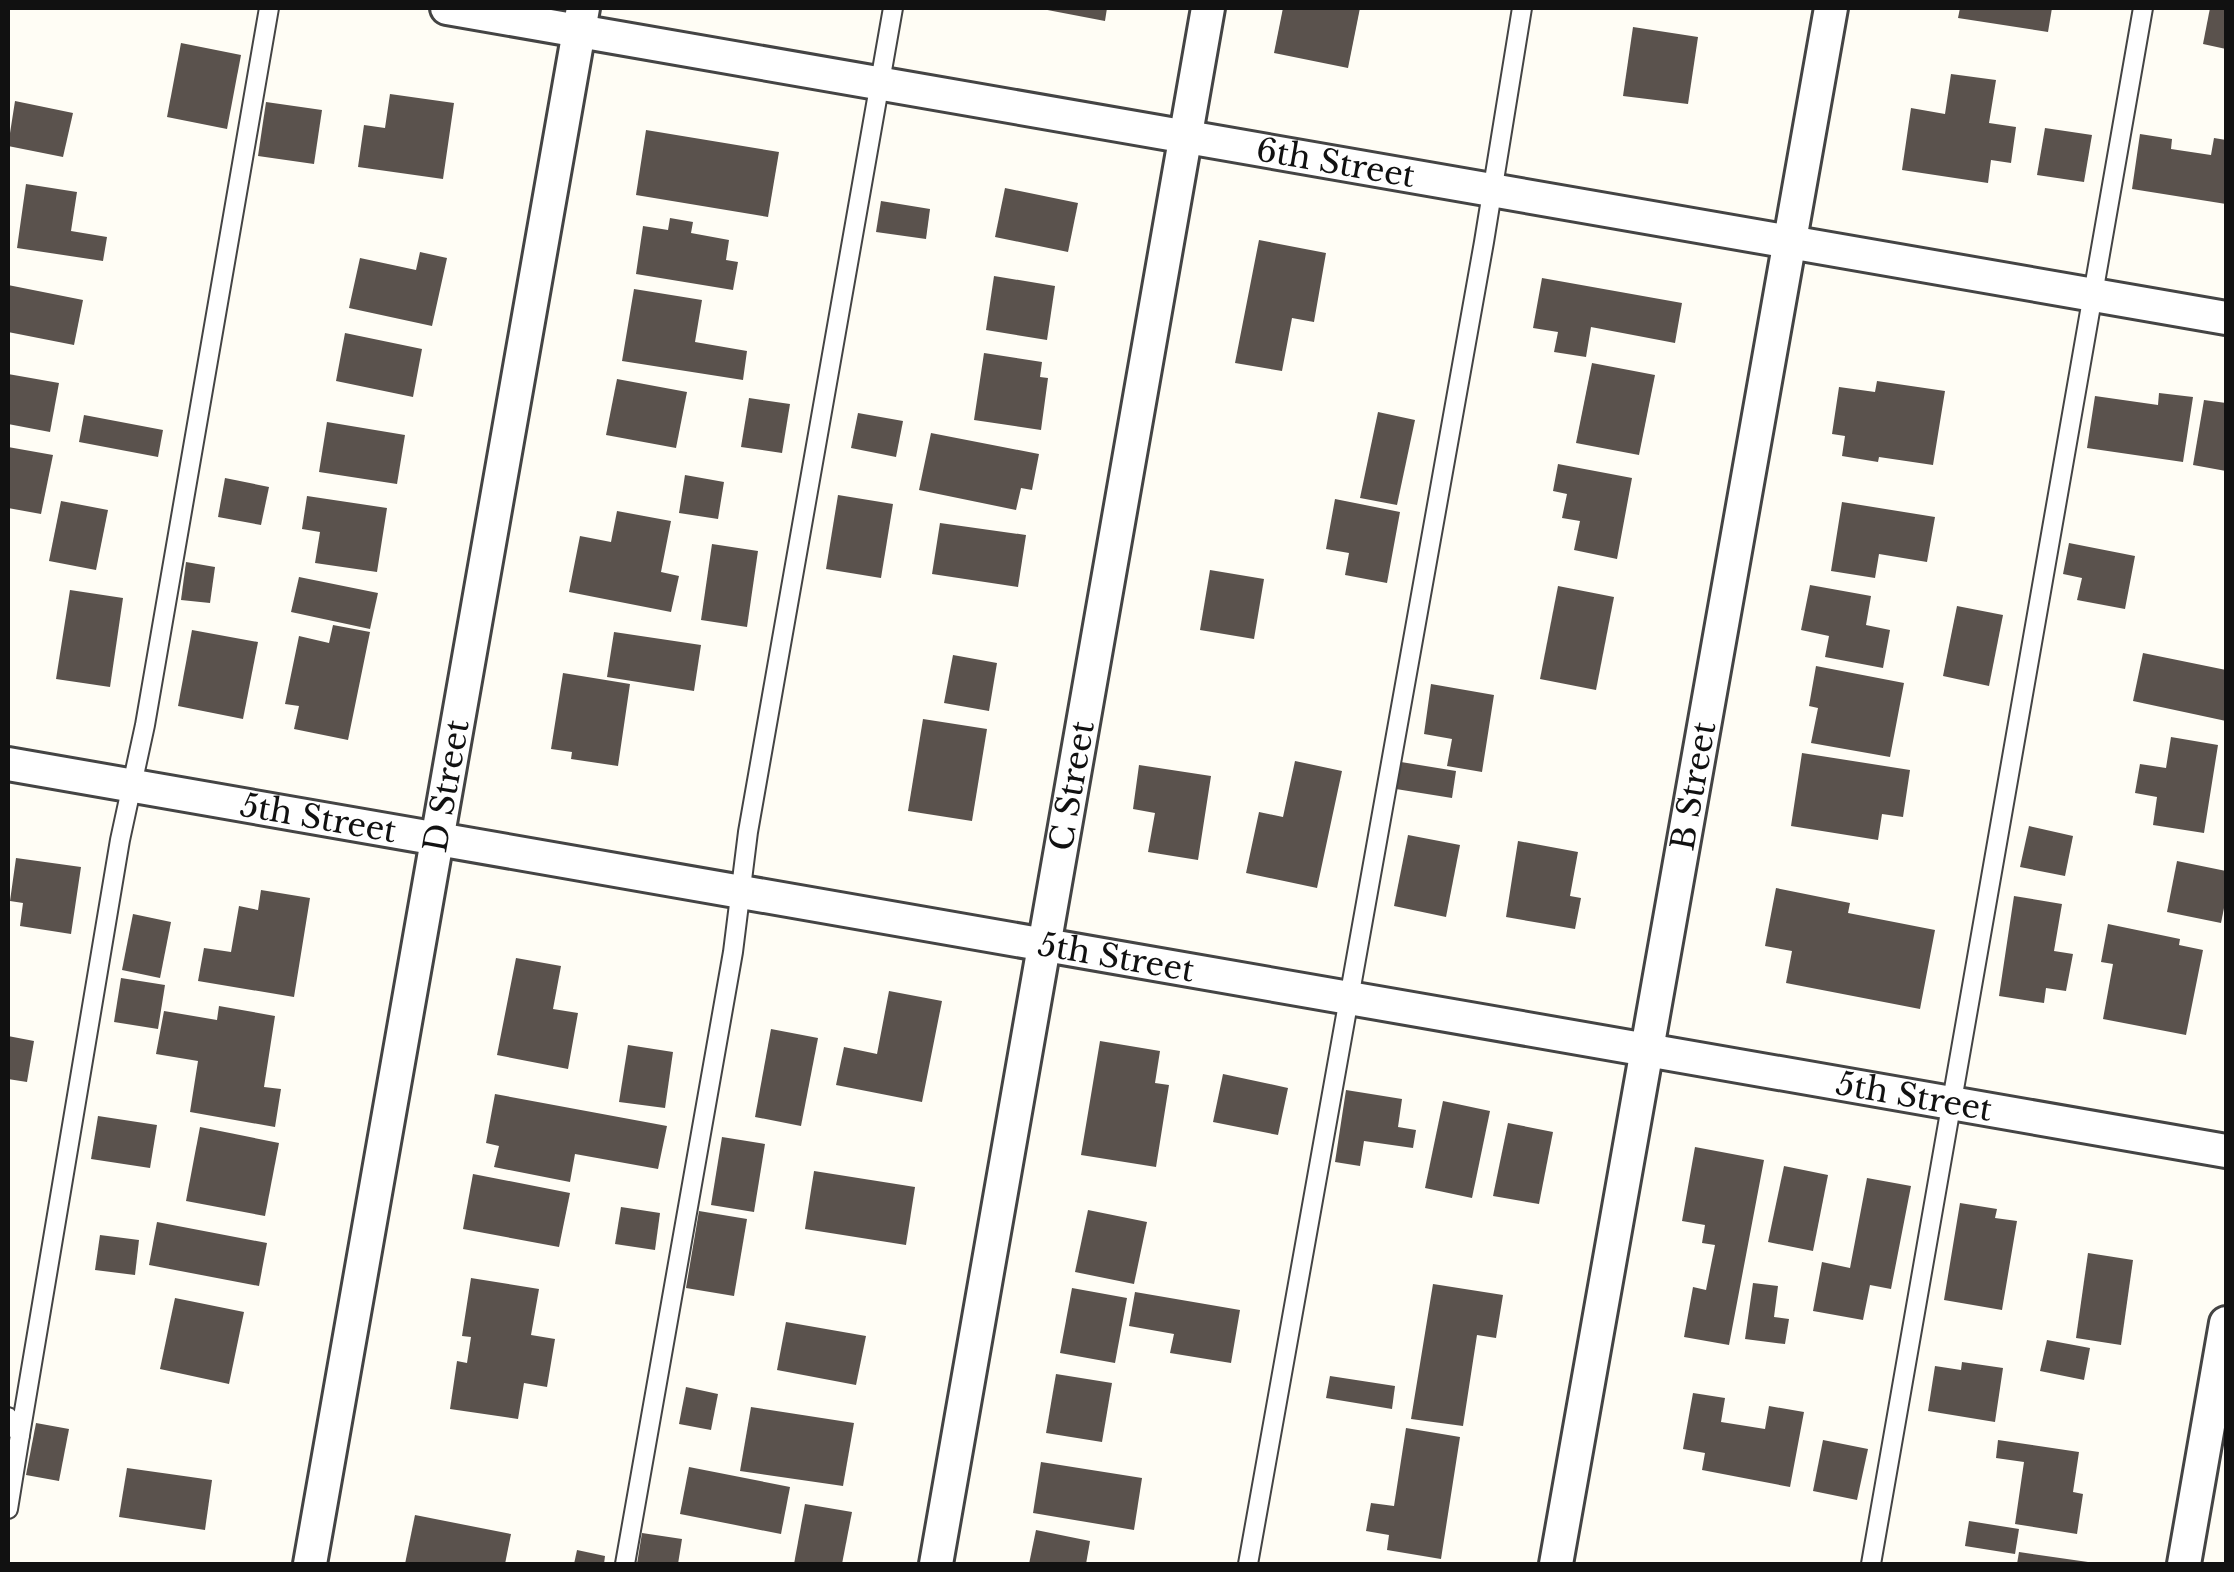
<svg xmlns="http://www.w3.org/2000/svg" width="2234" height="1572" font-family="'Libre Baskerville',serif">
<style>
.building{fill:#5a524d}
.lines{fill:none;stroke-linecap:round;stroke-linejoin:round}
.lane-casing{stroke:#444;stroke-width:22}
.street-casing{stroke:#444;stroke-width:38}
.lane{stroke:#fff;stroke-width:18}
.street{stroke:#fff;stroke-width:32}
.labels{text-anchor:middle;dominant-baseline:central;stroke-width:10;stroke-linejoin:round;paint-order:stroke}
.street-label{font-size:32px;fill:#111;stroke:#fff}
</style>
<rect width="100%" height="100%" fill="#fffdf5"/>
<g class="building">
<path d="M1037,8H1107L1105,21Z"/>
<path d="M1283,8H1360L1348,68L1274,53Z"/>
<path d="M1960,8H2052L2048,32L1958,18Z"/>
<path d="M2210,8L2226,10V49L2203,44Z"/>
<path d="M1633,27L1698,37L1688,104L1623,96Z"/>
<path d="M181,43L241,55L227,129L167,117Z"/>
<path d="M1951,74L1996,80L1989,123L2016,127L2011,163L1991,160L1988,183L1902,170L1911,108L1945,114Z"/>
<path d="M390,94L454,103L443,179L358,167L364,125L385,128Z"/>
<path d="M15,101L73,113L63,157L8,146Z"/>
<path d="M266,102L322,110L314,164L258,156Z"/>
<path d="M2045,128L2092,135L2084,182L2037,175Z"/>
<path d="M646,130L779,152L768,217L636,195Z"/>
<path d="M2140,134L2172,139L2171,149L2211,155L2214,138L2226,140V204L2132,189Z"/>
<path d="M26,184L77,192L71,231L107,237L103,261L17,248Z"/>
<path d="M1005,188L1078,203L1068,252L995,237Z"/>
<path d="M881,201L930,209L926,239L876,232Z"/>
<path d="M670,218L693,222L691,233L729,240L726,260L738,262L733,290L636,274L643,226L668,230Z"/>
<path d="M1259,240L1326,253L1314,322L1292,318L1282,371L1235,363Z"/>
<path d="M420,252L447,258L432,326L349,308L360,258L416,270Z"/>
<path d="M994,276L1055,286L1047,340L986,330Z"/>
<path d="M1542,278L1682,303L1675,343L1591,327L1586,357L1554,352L1558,332L1533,328Z"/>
<path d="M8,285L83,300L74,345L8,332Z"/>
<path d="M634,289L702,300L695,342L747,351L743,380L622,361Z"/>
<path d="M345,333L422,349L413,397L336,381Z"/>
<path d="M984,353L1042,362L1040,377L1048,378L1041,430L974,420Z"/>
<path d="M1592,363L1655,375L1639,455L1576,443Z"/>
<path d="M8,374L59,383L50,432L8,424Z"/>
<path d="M617,379L687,392L676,448L606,435Z"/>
<path d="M1877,381L1945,391L1933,465L1879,457L1878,462L1842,456L1845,436L1832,434L1839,387L1875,392Z"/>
<path d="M2159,393L2193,397L2183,462L2087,448L2095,396L2158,405Z"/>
<path d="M749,398L790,404L782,453L741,447Z"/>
<path d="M2204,400L2226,403V471L2193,465Z"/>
<path d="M1378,412L1415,420L1397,505L1360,498Z"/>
<path d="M858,413L903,421L896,457L851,448Z"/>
<path d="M84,415L163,430L158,457L79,442Z"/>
<path d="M327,422L405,435L397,484L319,472Z"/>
<path d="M931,433L1039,454L1032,490L1021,488L1016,510L919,490Z"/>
<path d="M8,447L53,455L41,514L8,508Z"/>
<path d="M1558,464L1632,478L1617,559L1574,550L1580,521L1562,518L1567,494L1553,491Z"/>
<path d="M685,475L724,482L718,519L679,513Z"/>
<path d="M225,478L269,487L261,525L218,517Z"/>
<path d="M838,495L893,504L881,578L826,569Z"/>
<path d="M307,496L387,508L377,572L315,563L320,532L302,529Z"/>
<path d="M1335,499L1400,512L1387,583L1345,575L1349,553L1326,549Z"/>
<path d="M61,501L108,510L96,570L49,561Z"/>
<path d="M1842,502L1935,517L1927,562L1879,554L1875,578L1831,571Z"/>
<path d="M617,511L671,521L661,572L679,576L671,612L569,592L580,536L611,542Z"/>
<path d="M940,523L1026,535L1018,587L932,574Z"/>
<path d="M2069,543L2135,556L2125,609L2077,600L2082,578L2063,574Z"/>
<path d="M712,544L758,551L747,627L701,620Z"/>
<path d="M186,562L215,567L210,603L181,600Z"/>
<path d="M1210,570L1264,579L1254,639L1200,630Z"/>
<path d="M299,577L378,593L370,629L291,612Z"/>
<path d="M1810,585L1871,596L1866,625L1890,630L1883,668L1825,657L1829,636L1801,630Z"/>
<path d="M1558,586L1614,597L1596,690L1540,679Z"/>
<path d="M70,590L123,598L110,687L56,679Z"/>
<path d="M1957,606L2003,615L1989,686L1943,676Z"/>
<path d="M333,625L370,632L348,740L294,729L299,706L285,704L299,636L329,643Z"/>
<path d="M192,630L258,642L243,719L178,706Z"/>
<path d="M614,632L701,645L694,691L607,677Z"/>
<path d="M2143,653L2226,670V721L2133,701Z"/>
<path d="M953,655L997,663L989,711L944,703Z"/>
<path d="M1816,666L1904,683L1890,757L1811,743L1818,708L1809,706Z"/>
<path d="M563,673L630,684L618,766L571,759L572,752L551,749Z"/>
<path d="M1431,684L1494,695L1482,772L1447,766L1452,739L1424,734Z"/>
<path d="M923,719L987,729L972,821L908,811Z"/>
<path d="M2171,737L2218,745L2204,833L2153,825L2157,797L2135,793L2140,764L2166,768Z"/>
<path d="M1802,753L1910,770L1903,817L1882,814L1878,840L1791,826Z"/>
<path d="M1295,761L1342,771L1317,888L1246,873L1259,812L1283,817Z"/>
<path d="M1401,762L1456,771L1452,798L1396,789Z"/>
<path d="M1139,765L1211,776L1198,860L1148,852L1155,813L1133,809Z"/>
<path d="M2029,826L2073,836L2065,876L2020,867Z"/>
<path d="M1408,835L1460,845L1446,917L1394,906Z"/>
<path d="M1518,841L1578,852L1570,896L1581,898L1575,929L1506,917Z"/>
<path d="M16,858L81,867L71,934L20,926L23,903L10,901Z"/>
<path d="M2177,861L2226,871V898L2221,923L2167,912Z"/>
<path d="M1776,888L1850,903L1848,913L1935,930L1920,1009L1786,983L1792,951L1765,946Z"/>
<path d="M261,890L310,898L294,997L198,981L204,948L231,952L239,906L258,910Z"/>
<path d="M2014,896L2062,904L2054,951L2073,954L2066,991L2046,988L2044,1003L1999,996Z"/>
<path d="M133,914L171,922L160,978L122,970Z"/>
<path d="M2108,924L2180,939L2179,945L2203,950L2186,1035L2103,1019L2113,964L2101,962Z"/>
<path d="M516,958L561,966L553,1009L578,1013L568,1069L497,1055Z"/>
<path d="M121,978L165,985L158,1029L114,1022Z"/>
<path d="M889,991L942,1001L922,1102L836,1085L844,1047L877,1054Z"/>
<path d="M219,1006L275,1016L264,1087L281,1089L275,1127L190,1112L198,1061L156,1054L164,1011L217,1020Z"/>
<path d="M771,1029L818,1038L801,1126L755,1117Z"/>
<path d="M8,1036L34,1041L27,1082L8,1079Z"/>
<path d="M1100,1041L1160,1051L1155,1083L1169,1085L1156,1167L1081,1155Z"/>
<path d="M628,1045L673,1052L665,1108L619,1102Z"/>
<path d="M1223,1074L1288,1088L1278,1135L1213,1122Z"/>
<path d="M1346,1090L1402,1099L1398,1127L1416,1130L1413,1148L1364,1141L1360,1166L1335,1162Z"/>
<path d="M495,1094L667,1126L658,1169L575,1154L570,1182L494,1167L499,1146L486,1143Z"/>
<path d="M1443,1101L1490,1111L1472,1198L1425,1188Z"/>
<path d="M98,1116L157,1125L150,1168L91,1159Z"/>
<path d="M1508,1123L1553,1132L1539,1204L1493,1196Z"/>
<path d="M200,1127L279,1143L265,1216L186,1201Z"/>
<path d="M722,1137L765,1144L754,1212L711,1205Z"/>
<path d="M1695,1147L1764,1160L1729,1345L1684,1337L1693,1287L1706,1290L1715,1245L1702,1243L1705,1225L1682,1221Z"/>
<path d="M1784,1166L1828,1175L1813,1251L1768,1242Z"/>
<path d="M814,1171L915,1187L906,1245L805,1229Z"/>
<path d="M473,1174L570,1193L559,1247L463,1229Z"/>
<path d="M1867,1178L1911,1186L1891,1289L1870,1285L1863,1320L1813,1311L1822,1262L1850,1268Z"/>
<path d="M1960,1203L1997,1209L1995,1218L2017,1221L2002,1310L1944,1300Z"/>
<path d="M621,1207L660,1213L655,1250L615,1244Z"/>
<path d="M1088,1210L1147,1222L1134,1284L1075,1272Z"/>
<path d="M699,1211L747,1219L734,1296L686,1288Z"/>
<path d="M157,1222L267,1243L259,1286L149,1265Z"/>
<path d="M100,1235L139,1240L135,1275L95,1270Z"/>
<path d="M2088,1253L2133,1260L2121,1345L2076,1338Z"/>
<path d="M471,1278L539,1289L531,1335L555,1339L547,1387L524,1383L518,1419L450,1409L457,1361L467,1363L471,1337L462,1336Z"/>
<path d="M1753,1283L1778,1286L1774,1317L1789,1319L1785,1344L1745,1339Z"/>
<path d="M1433,1284L1503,1295L1496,1338L1477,1335L1463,1426L1411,1419Z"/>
<path d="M1072,1288L1127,1298L1115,1363L1060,1353Z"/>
<path d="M1135,1292L1240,1310L1231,1363L1170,1353L1174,1334L1129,1326Z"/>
<path d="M175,1298L244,1312L229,1384L160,1369Z"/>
<path d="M786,1322L866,1336L856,1385L777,1370Z"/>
<path d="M2047,1340L2090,1348L2084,1380L2040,1371Z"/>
<path d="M1962,1362L2003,1368L1995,1422L1928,1411L1935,1366L1961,1370Z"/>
<path d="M1056,1374L1112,1383L1102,1442L1046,1433Z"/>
<path d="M1330,1376L1395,1386L1392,1409L1326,1398Z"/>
<path d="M686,1387L718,1394L711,1430L679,1424Z"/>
<path d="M1693,1393L1725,1398L1721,1422L1765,1429L1769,1406L1804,1412L1790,1487L1702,1470L1705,1453L1683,1449Z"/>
<path d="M751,1407L854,1423L843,1486L740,1471Z"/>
<path d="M36,1423L69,1429L59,1481L26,1475Z"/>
<path d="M1406,1428L1460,1437L1441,1559L1387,1550L1389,1535L1366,1531L1371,1503L1394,1506Z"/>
<path d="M1823,1440L1868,1449L1857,1500L1813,1491Z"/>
<path d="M1998,1440L2079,1452L2073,1492L2083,1494L2077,1534L2015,1524L2024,1462L1996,1458Z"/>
<path d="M1041,1462L1142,1478L1134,1530L1033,1513Z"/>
<path d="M689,1467L790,1487L781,1534L680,1514Z"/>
<path d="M127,1468L212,1480L205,1530L119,1517Z"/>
<path d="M805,1504L852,1512L842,1564H794Z"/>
<path d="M415,1515L511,1534L505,1564H405Z"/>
<path d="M1969,1521L2019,1529L2015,1554L1965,1546Z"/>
<path d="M1036,1530L1090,1541L1086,1564H1029Z"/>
<path d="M642,1533L682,1539L678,1564H637Z"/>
<path d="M577,1550L605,1556L604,1564H574Z"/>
<path d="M2019,1552L2088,1562V1564H2017Z"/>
</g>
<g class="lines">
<g class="lane-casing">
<g id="lane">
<path d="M8,1417L20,1435L8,1509"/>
<path d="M20,1435L120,840L145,725L269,8"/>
<path d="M625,1564L733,952L748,832L893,8"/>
<path d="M1248,1564L1484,242L1522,8"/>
<path d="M1871,1564L2143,8"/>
</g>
</g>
<g class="street-casing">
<g id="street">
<path id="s1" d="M447,8L2226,318"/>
<path id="s2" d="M8,764L2226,1151"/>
<path id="s3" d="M310,1564L583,8"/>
<path id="s4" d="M936,1564L1208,8"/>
<path id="s5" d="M1556,1564L1831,8"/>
<path d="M2184,1564L2226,1323"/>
</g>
</g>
<use href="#lane" class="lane"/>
<use href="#street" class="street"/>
</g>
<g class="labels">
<g class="street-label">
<text stroke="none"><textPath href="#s1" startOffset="902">6th Street</textPath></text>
<text stroke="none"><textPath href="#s3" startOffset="790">D Street</textPath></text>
<text stroke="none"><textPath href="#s4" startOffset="790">C Street</textPath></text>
<text stroke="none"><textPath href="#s5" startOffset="790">B Street</textPath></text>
<text stroke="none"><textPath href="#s2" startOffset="315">5th Street</textPath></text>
<text stroke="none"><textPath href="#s2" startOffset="1125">5th Street</textPath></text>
<text stroke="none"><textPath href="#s2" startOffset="1935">5th Street</textPath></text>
</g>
</g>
<rect width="2234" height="1572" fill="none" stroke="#111111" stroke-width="20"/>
</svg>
